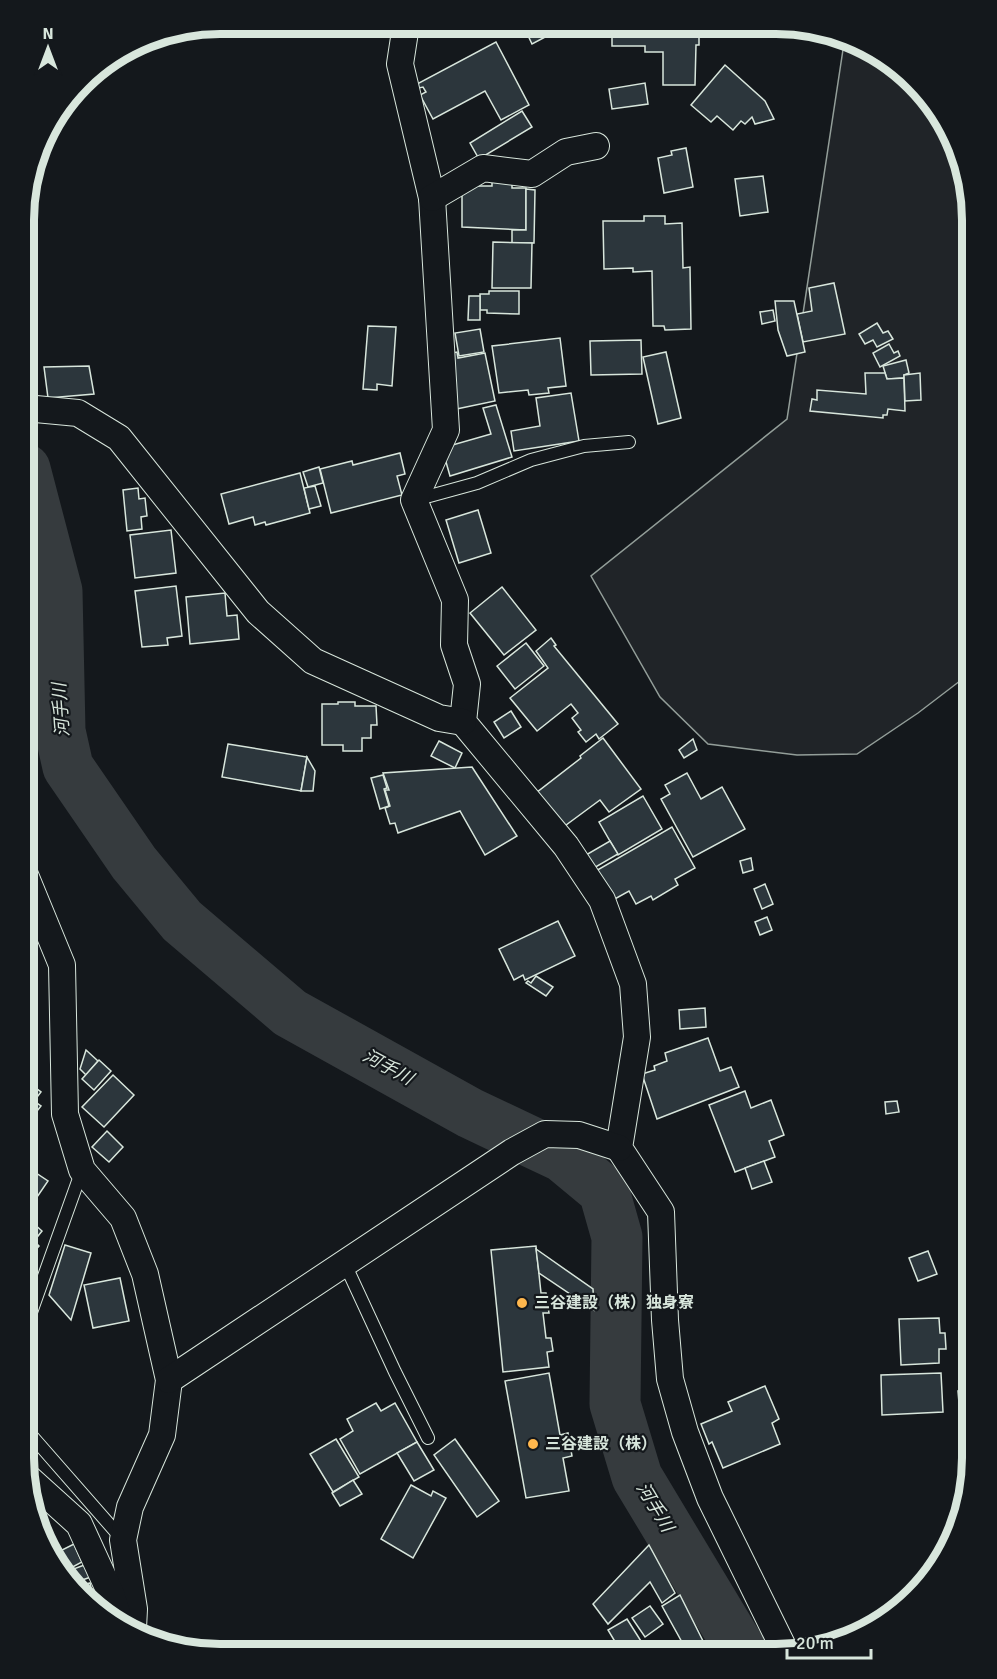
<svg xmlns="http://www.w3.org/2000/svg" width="997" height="1679" font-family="Signika,'Noto Sans JP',sans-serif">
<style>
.green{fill:#202428;stroke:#939e99;stroke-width:1.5}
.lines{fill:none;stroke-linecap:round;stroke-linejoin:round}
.river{stroke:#363b3e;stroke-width:51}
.building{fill:#2c363c;stroke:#d8e6dc;stroke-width:1.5}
.lane-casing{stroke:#d8e6dc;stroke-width:14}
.street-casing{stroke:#d8e6dc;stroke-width:28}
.lane{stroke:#14181c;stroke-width:12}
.street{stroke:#14181c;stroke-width:26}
.poi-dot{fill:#ffb74d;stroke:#14181c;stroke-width:2}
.labels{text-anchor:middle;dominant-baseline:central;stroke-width:4.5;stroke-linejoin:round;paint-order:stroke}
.poi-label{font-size:16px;font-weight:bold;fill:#d8e6dc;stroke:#14181c;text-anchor:start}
.water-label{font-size:18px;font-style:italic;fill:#d8e6dc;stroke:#14181c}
.rim{fill:none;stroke:#d8e6dc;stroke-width:8}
</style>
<rect width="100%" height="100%" fill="#14181c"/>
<path class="green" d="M844,43L897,65L958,145L973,220V671L918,713L857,754L797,755L708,744L660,697L591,576L787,419Z"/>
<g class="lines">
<path class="river" d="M25,469L57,591L60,731L68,767L134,863L182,921L290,1013L470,1113L563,1157L604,1191L617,1237L615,1404L637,1477L744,1655"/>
</g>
<g class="building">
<path d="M528,25H568L532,44L524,27Z"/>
<path d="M612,25H699V45H696L695,85H663V52H645V46H612Z"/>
<path d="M496,42L529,105L501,120L485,91L433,119L420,95L426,92L423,87L419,88L417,84Z"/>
<path d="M725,65L765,101L774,119L755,124L752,117L745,124L741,121L733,130L717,116L711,122L691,105Z"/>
<path d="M645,83L648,104L612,109L609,89Z"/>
<path d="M522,111L532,127L479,159L470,143Z"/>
<path d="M686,148L693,187L664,193L658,158L672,155L671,151Z"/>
<path d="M492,175H512V188H526V230L462,227V188L479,179V186H492Z"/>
<path d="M763,176L768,212L740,216L735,179Z"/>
<path d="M526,189L535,190L534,243H512V230H526Z"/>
<path d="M644,216H665V224L682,223L683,268L690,267L691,329L665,330L664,326H653L652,271L633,272V268L604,269L603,221H644Z"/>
<path d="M493,242L532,243L531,288H492Z"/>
<path d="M834,283L845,334L803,342L797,314L812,311L809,288Z"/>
<path d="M489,291H519V314L487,313V310H480V294H489Z"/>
<path d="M469,296H480V320H468Z"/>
<path d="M775,301H794L805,352L787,356L778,330Z"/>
<path d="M773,310L775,321L762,324L760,312Z"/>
<path d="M877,323L883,333L888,331L893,339L877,347L873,340L865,344L859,334Z"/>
<path d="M368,326L396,327L392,386L377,384V390L363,389Z"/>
<path d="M480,329L484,352L459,356L455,333Z"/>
<path d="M560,338L566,386L548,388L549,393L529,395L528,390L499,393L492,346Z"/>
<path d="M641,340L642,374L591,375L590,341Z"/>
<path d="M889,344L894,353L898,351L900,356L880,367L873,353Z"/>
<path d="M457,352L458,358L485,353L495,401L442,412L434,356Z"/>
<path d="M666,352L681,418L658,424L643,357Z"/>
<path d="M906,360L909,373L904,375V378L887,379L883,366Z"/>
<path d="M89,366L94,394L48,398L44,367Z"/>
<path d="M865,373H885L887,379L904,378L905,411L888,409L887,415H883V418L810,411L812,399L817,400V390L866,394Z"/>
<path d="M920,373L921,400L905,401L904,375Z"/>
<path d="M571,393L579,441L514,451L511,431L540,426L536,398Z"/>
<path d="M496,405L512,457L450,476L442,448L491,434L483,408Z"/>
<path d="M400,453L405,474L397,476L402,495L331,513L320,469L352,461L353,465Z"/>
<path d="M319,467L323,483L308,487L303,472Z"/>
<path d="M300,473L310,513L266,525L265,522L255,525L253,517L229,524L221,494Z"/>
<path d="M315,486L321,506L309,509L304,488Z"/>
<path d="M138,488L139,499L145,498L147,516L141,517L142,529L127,531L123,490Z"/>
<path d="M478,510L491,553L459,563L446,520Z"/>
<path d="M171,530L176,573L135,578L130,535Z"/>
<path d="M176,586L182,636L167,638L168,645L142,647L135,591Z"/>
<path d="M502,587L536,630L504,655L470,613Z"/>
<path d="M225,593L227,616L237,615L239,639L190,644L186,597Z"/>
<path d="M551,638L556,645L554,646L618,724L599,739L596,734L586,742L578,732L581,730L572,718L578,713L571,704L537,731L510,698L548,668L536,651Z"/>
<path d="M526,643L544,666L515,689L497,666Z"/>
<path d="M338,702H355V706H376L377,725H371V738H362V751H343V745H322V704H338Z"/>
<path d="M511,711L521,727L504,738L494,722Z"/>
<path d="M603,738L641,789L609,812L600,800L562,828L536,793L581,758L580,756Z"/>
<path d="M693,739L697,750L684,758L679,750Z"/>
<path d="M439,741L462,753L455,768L431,756Z"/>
<path d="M228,744L307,757L301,791L222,777Z"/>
<path d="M307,757L315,771L313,791H301Z"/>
<path d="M472,767L517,836L485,855L460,811L398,833L395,823L390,824L385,808L390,806L385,790H389L383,773Z"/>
<path d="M687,773L701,799L722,787L745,829L693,857L661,799L670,794L665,785Z"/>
<path d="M383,775L387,788L384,789L389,806L380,809L371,778Z"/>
<path d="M643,796L662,829L618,855L599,822Z"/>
<path d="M672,827L695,868L675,879L678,885L653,900L651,896L636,904L629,891L604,905L587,876Z"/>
<path d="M610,841L618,854L587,872L579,859Z"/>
<path d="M751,858L753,870L743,873L740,861Z"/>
<path d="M765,884L773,904L762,909L754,889Z"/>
<path d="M767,917L772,930L760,935L755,922Z"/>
<path d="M558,921L575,956L525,980L523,975L514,980L499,949Z"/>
<path d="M25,929L35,930L32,958L25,957Z"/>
<path d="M25,962L29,963L27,971L35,973L25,1013Z"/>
<path d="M536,976L553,987L546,996L526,983L528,981L531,983Z"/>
<path d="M705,1008L706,1027L680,1029L679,1010Z"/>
<path d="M25,1032L31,1035L28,1041L35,1044L25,1063Z"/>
<path d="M708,1038L720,1071L731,1067L739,1087L657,1119L642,1074L655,1070L654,1066L667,1061L665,1053Z"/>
<path d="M86,1050L98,1061L86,1075L80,1069Z"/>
<path d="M99,1060L111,1071L94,1090L82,1079Z"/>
<path d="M113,1075L134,1095L104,1127L82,1107Z"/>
<path d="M24,1079L41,1092L34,1101L41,1106L30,1120L24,1117Z"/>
<path d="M745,1091L751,1108L771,1100L784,1135L769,1141L775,1157L735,1172L709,1105Z"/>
<path d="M897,1101L899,1112L886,1114L885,1102Z"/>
<path d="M107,1131L123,1147L109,1162L92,1147Z"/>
<path d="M764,1161L772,1182L752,1189L745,1168Z"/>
<path d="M24,1165L48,1181L35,1200L24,1194Z"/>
<path d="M24,1206L36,1216L24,1230Z"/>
<path d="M32,1222L42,1231L34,1241L39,1246L27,1260L24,1258V1230Z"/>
<path d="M65,1245L91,1253L71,1320L49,1295Z"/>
<path d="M536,1246L541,1293H546L549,1313H543L546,1338H551L553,1351L547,1352L549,1367L503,1372L491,1250Z"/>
<path d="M536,1249L593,1289L594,1310L539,1273Z"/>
<path d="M928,1251L937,1274L918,1281L909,1258Z"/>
<path d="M120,1278L129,1321L93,1328L84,1285Z"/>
<path d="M939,1318L940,1333H945L946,1349H939V1363L901,1365L899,1319Z"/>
<path d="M549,1373L560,1435L568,1433L572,1456L563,1458L569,1491L526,1498L505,1381Z"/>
<path d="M941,1373L943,1412L882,1415L881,1375Z"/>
<path d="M765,1386L779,1419L772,1423L780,1444L723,1468L712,1442L709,1444L701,1424L732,1411L728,1402Z"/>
<path d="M973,1390V1414L960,1415L958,1391Z"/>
<path d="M376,1403L381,1411L395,1403L417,1442L360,1474L340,1439L353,1431L347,1419Z"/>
<path d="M336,1439L359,1477L333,1492L310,1454Z"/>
<path d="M455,1439L499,1501L477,1517L434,1455Z"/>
<path d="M417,1442L434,1470L414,1481L397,1453Z"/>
<path d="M353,1480L362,1494L340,1506L332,1493Z"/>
<path d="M411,1485L431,1496L433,1491L446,1498L413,1558L381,1539Z"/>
<path d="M74,1544L82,1562L67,1570L54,1554Z"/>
<path d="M649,1545L675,1593L662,1603L650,1582L608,1624L593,1604Z"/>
<path d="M87,1564L91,1577L76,1582L68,1571Z"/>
<path d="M90,1583L93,1597L97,1596L101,1614L78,1586Z"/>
<path d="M680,1595L710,1655H684L680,1646L683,1644L662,1606Z"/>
<path d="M650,1606L663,1624L645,1637L632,1618Z"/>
<path d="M627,1619L646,1649L637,1655H623L608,1630Z"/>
</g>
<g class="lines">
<g class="lane-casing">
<g id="lane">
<path d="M415,500L477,483L531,460L584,446L629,442"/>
<path d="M345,1264L395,1372L428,1438"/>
<path d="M24,1332L82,1170"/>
<path d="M24,1427L122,1539"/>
</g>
</g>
<g class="street-casing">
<g id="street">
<path d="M406,25L400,64L432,198L446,430L414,500L455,600L454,645L467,684L463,722L566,846L602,900L633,984L637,1037L619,1148L661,1212L665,1320L670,1379L685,1432L710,1498L786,1653"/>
<path d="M432,198L483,168L532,174L566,152L596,146"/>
<path d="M25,408L78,413L119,438L258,612L313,661L439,718L463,722"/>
<path d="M25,875L62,965L65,1114L82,1170L123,1218L145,1274L169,1380L162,1435L130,1507L123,1540L134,1609L133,1628"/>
<path d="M973,1232V1011"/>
<path d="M169,1380L512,1152L545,1134L579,1135L619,1148"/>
<path d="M28,1478L79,1524L111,1594L120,1622"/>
</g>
</g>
<use href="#lane" class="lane"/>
<use href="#street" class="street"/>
</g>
<g class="poi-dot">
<circle cx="522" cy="1303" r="6"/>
<circle cx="533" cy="1444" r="6"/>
</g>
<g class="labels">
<g class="poi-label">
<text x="534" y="1303">三谷建設（株）独身寮</text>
<text x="545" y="1444">三谷建設（株）</text>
</g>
<g class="water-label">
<text transform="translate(61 710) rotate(-94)">河手川</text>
<text transform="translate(388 1067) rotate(29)">河手川</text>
<text transform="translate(655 1507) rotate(59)">河手川</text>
</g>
</g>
<path d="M0 0H997V1679H0ZM220 34H776A186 186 0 0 1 962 220V1458A186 186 0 0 1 776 1644H220A186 186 0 0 1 34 1458V220A186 186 0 0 1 220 34Z" fill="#14181c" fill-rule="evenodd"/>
<path class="rim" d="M220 34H776A186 186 0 0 1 962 220V1458A186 186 0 0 1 776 1644H220A186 186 0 0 1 34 1458V220A186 186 0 0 1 220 34Z"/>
<g transform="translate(48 48)" stroke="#14181c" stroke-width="4.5" paint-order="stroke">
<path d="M0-4.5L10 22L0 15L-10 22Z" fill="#d8e6dc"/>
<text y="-9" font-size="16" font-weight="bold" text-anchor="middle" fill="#d8e6dc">N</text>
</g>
<path d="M787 1649v9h84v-9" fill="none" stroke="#d8e6dc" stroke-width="3"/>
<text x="796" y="1649" font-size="18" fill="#d8e6dc" stroke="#14181c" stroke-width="4.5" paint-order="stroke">20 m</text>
</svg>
